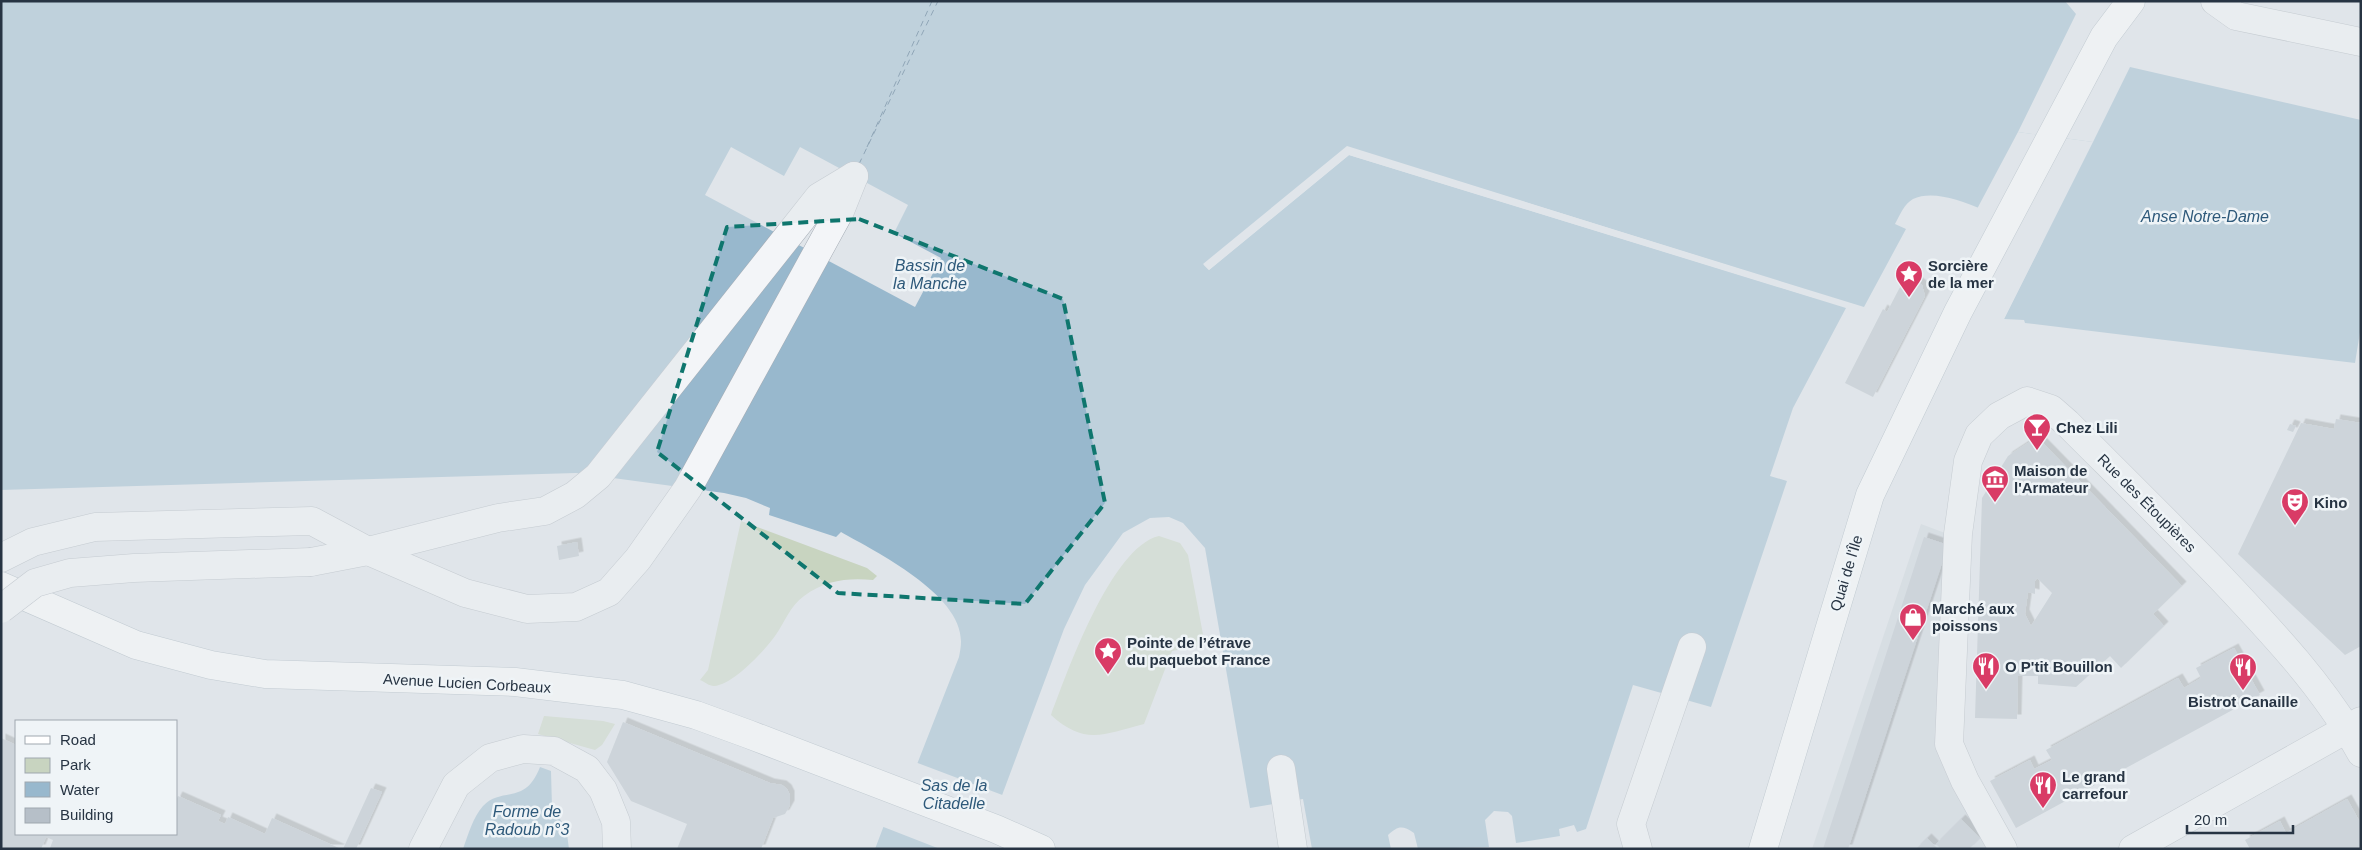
<svg xmlns="http://www.w3.org/2000/svg" width="2362" height="850" font-family="Arial,sans-serif">
<style>
.built{fill:#cdd4dc}
.green{fill:#c8d4c0}
.water{fill:#98b8cd}
.pier{fill:#e0e5ea}
.lines{fill:none;stroke-linecap:round;stroke-linejoin:round}
.ferry{stroke:#2e597a;stroke-width:1;stroke-dasharray:6 5;stroke-linecap:butt}
.building{fill:#b6bfc8;fill-rule:evenodd;filter:url(#shadow)}
.minor-casing{stroke:#a5acb5;stroke-width:29}
.major-casing{stroke:#9eabb7;stroke-width:29}
.minor{stroke:#f3f5f8;stroke-width:28}
.major{stroke:#fff;stroke-width:28}
.minor-bridge-casing{stroke:#a5acb5;stroke-width:29;stroke-linecap:butt}
.minor-bridge{stroke:#f3f5f8;stroke-width:28}
.marked{fill:none;stroke:#0f766e;stroke-width:4;stroke-dasharray:10 6;stroke-linejoin:round}
.labels{text-anchor:middle;dominant-baseline:central;stroke-width:5;stroke-linejoin:round;paint-order:stroke}
.poi-label{font-size:15px;font-weight:bold;fill:#273443;stroke:#eff4f7;text-anchor:start}
.street-label{font-size:15px;fill:#273443;stroke:#eff4f7}
.water-label{font-size:16px;font-style:italic;fill:#2e597a;stroke:#eff4f7}
</style>
<defs>
<filter id="shadow"><feDropShadow dx="4.5" dy="-4.5" stdDeviation="0" flood-color="#0004"/></filter>
</defs>
<rect width="100%" height="100%" fill="#e0e5ea"/>
<path class="built" d="M1921,524L1953,536L1935,745L1955,789L1992,845L1987,849H1812Z"/>
<g class="green">
<path d="M741,521L867,568L877,576L873,580C847,578 826,580 804,596C790,606 785,622 775,636C765,650 733,685 714,686C709,686 705,682 700,680L708,670Z"/>
<path d="M1159,536L1180,543L1188,555L1205,645L1172,651L1144,724C1104,734 1085,746 1051,715C1067,673 1111,547 1159,536Z"/>
<path d="M544,716L603,721L615,724L602,745L595,750L538,734Z"/>
</g>
<g class="water">
<path d="M1,1H2065L2076,14L2018,132L2093,142L2130,67L2361,120V326L2355,363L2025,323L2024,320L2004,319L2043,241C2013,225 1946,183 1913,199C1904,204 1900,215 1895,224L1906,229L1864,307L1347,147L1204,265L1209,270L1349,155L1846,308L1793,408L1770,476L1787,481L1711,707L1633,685L1586,829L1577,832L1574,825L1559,829L1560,836L1516,843L1512,816L1508,812L1494,811L1485,820L1489,847L1418,849L1414,833C1402,825 1398,826 1388,835L1391,849H1312L1303,799L1250,808L1205,548L1183,523L1169,517L1150,518L1123,533L1085,585L1064,629L982,849H875L886,820L894,823L959,657C960,652 961,646 961,642C962,594 876,552 841,532L836,537L769,515L770,508L746,498L724,493L576,473L1,490Z"/>
<path d="M540,767L551,771L552,807L562,822L567,834L569,849H463C468,835 473,817 483,806C502,786 525,806 540,767Z"/>
</g>
<g class="pier">
<path d="M2018,132L2093,142L2004,319H2002L2040,242L1977,209Z"/>
<path d="M1347,146L1816,293V295L1347,149L1207,264L1209,267L1349,153L1816,296L1815,298L1349,155L1209,270L1203,264Z"/>
<path d="M731,147L784,176L800,147L908,205L894,233L941,258L915,307L705,195Z"/>
<path d="M915,762L1005,796L985,849H940L881,826L885,818L892,820Z"/>
</g>
<g class="lines">
<g class="ferry">
<path d="M867,147L932,1"/>
<path d="M859,164L938,1"/>
</g>
</g>
<g class="building">
<path d="M1910,281H1917L1922,285L1925,296L1873,397L1845,383L1883,309L1887,312L1899,289L1903,283Z"/>
<path d="M2336,419L2361,423V646L2345,655L2238,554L2301,423L2334,429Z"/>
<path d="M2290,424L2296,426L2293,432L2287,430Z"/>
<path d="M2037,437L2182,586L2153,614L2164,626L2121,668L2110,656L2076,687L2038,684V676H2018L2017,719L1975,718L1982,498L2008,456ZM2037,578L2052,593L2031,626L2025,614L2028,592L2035,594V581Z"/>
<path d="M1924,537L1948,545L1848,849H1823Z"/>
<path d="M577,542L579,556L559,560L557,546Z"/>
<path d="M2234,648L2260,695L2016,828L1990,781L2030,760L2034,769L2052,760L2046,750L2178,678L2184,688L2201,678L2196,668Z"/>
<path d="M623,722L770,783L782,785L787,789L790,795V805L785,814L773,818L761,849H677L687,824L631,801L607,762Z"/>
<path d="M1,738L16,745V834H176V800L178,796L221,815L218,821L225,824L228,817L265,834L272,818L341,849H51L50,848L53,840L46,837L41,849H4L1,847Z"/>
<path d="M371,788L382,792L356,849H343Z"/>
<path d="M2347,799L2361,824V849H2250L2245,840L2280,821L2286,833Z"/>
<path d="M1961,819L1980,838L1969,849H1941L1936,844Z"/>
<path d="M1927,838L1938,849H1916Z"/>
</g>
<g class="lines">
<g class="minor-casing">
<g id="minor">
<path d="M2215,1L2236,16L2361,42"/>
<path d="M1,558L33,542L95,527L312,521L368,551L465,593L527,609L576,607L609,592L638,559L688,488L840,211L854,176"/>
<path d="M311,562L368,551L498,518L545,511L575,495L598,476L819,197L854,176"/>
<path d="M1281,769L1293,849"/>
<path d="M423,849L456,785L490,758L523,749L554,751L587,769L603,790L616,822L617,849"/>
<path d="M1638,849L1631,824L1692,647"/>
<path d="M2003,849L1965,781L1949,744L1958,534L1968,461L1979,435L1999,416L2027,401L2051,409L2067,423C2119,475 2171,526 2222,579C2273,633 2325,688 2361,753"/>
<path d="M2133,849L2361,721"/>
</g>
</g>
<g class="major-casing">
<g id="major">
<path d="M1,586L136,645L211,665L265,674L515,682L623,695L696,715L748,734L996,829L1041,849"/>
<path d="M1763,849L1870,495L1958,312L2104,37L2131,1"/>
</g>
</g>
<use href="#minor" class="minor"/>
<use href="#major" class="major"/>
<g class="minor-bridge-casing">
<path id="minor-bridge" d="M1,609L35,583L70,573L134,568L311,562"/>
</g>
<use href="#minor-bridge" class="minor-bridge"/>
</g>
<path d="M0 0H2362V850H0ZM859,219L1063,299L1105,503L1025,604L838,593L657,452L727,227Z" fill="#e0e5ea" fill-opacity=".55" fill-rule="evenodd"/>
<path class="marked" d="M859,219L1063,299L1105,503L1025,604L838,593L657,452L727,227Z"/>
<defs>
<g id="sight-pin" transform="scale(1.4375)"><path d="M0 17L-7.5 6A9.5 9.5 0 1 1 7.5 6Z" fill="#d93b66" stroke="#eff4f7"/><path d="M0-6L1.8-2.2L6-1.7L2.9 1.2L3.7 5.4L0 3.3L-3.7 5.4L-2.9 1.2L-6-1.7L-1.8-2.2Z" fill="#fff"/></g>
<g id="bar-pin" transform="scale(1.4375)"><path d="M0 17L-7.5 6A9.5 9.5 0 1 1 7.5 6Z" fill="#d93b66" stroke="#eff4f7"/><path d="M-6-5H6L.8 .8V4.5H3.5V6h-7V4.5H-.8V.8Z" fill="#fff"/></g>
<g id="museum-pin" transform="scale(1.4375)"><path d="M0 17L-7.5 6A9.5 9.5 0 1 1 7.5 6Z" fill="#d93b66" stroke="#eff4f7"/><path d="M0-6L6-3V-2H-6V-3ZM-5-1h2V3h-2ZM-1-1h2V3h-2ZM3-1h2V3H3ZM-6 4H6V6H-6Z" fill="#fff"/></g>
<g id="theatre-pin" transform="scale(1.4375)"><path d="M0 17L-7.5 6A9.5 9.5 0 1 1 7.5 6Z" fill="#d93b66" stroke="#eff4f7"/><path d="M-5-5.5Q0-4 5-5.5V0Q5 5 0 6Q-5 5-5 0ZM-3.3-2.5H-1v1.5H-3.3ZM1-2.5H3.3v1.5H1ZM-2.8 1Q0 5.5 2.8 1Z" fill="#fff"/></g>
<g id="shop-pin" transform="scale(1.4375)"><path d="M0 17L-7.5 6A9.5 9.5 0 1 1 7.5 6Z" fill="#d93b66" stroke="#eff4f7"/><path d="M-5-2.5h2.3a2.7 3.5 0 0 1 5.4 0H5L5.5 6h-11ZM-1.5-2.5h3a1.5 2.3 0 0 0-3 0Z" fill="#fff"/></g>
<g id="restaurant-pin" transform="scale(1.4375)"><path d="M0 17L-7.5 6A9.5 9.5 0 1 1 7.5 6Z" fill="#d93b66" stroke="#eff4f7"/><path d="M-5-6h1v4h1v-4h1v4h1v-4h1v5L-1.5 .5V6h-2V.5L-5-1ZM5-6V6H3V1.5H1.5Q1.5-4 5-6Z" fill="#fff"/></g>
</defs>
<g fill-rule="evenodd">
<use href="#sight-pin" x="1909" y="274"/>
<use href="#bar-pin" x="2037" y="427"/>
<use href="#museum-pin" x="1995" y="479"/>
<use href="#theatre-pin" x="2295" y="502"/>
<use href="#shop-pin" x="1913" y="617"/>
<use href="#sight-pin" x="1108" y="651"/>
<use href="#restaurant-pin" x="1986" y="666"/>
<use href="#restaurant-pin" x="2243" y="667"/>
<use href="#restaurant-pin" x="2043" y="785"/>
</g>
<g class="labels">
<g class="poi-label">
<text x="1928" y="265">Sorcière<tspan x="1928" dy="17">de la mer</tspan></text>
<text x="2056" y="427">Chez Lili</text>
<text x="2014" y="470">Maison de<tspan x="2014" dy="17">l'Armateur</tspan></text>
<text x="2314" y="502">Kino</text>
<text x="1932" y="608">Marché aux<tspan x="1932" dy="17">poissons</tspan></text>
<text x="1127" y="642">Pointe de l’étrave<tspan x="1127" dy="17">du paquebot France</tspan></text>
<text x="2005" y="666">O P'tit Bouillon</text>
<text x="2243" y="701" text-anchor="middle">Bistrot Canaille</text>
<text x="2062" y="776">Le grand<tspan x="2062" dy="17">carrefour</tspan></text>
</g>
<g class="street-label">
<text transform="translate(2147 503) rotate(45)">Rue des Étoupières</text>
<text transform="translate(1846 573) rotate(-73)">Quai de l'Île</text>
<text transform="translate(467 683) rotate(3)">Avenue Lucien Corbeaux</text>
</g>
<g class="water-label">
<text x="2205" y="216">Anse Notre-Dame</text>
<text x="930" y="265">Bassin de<tspan x="930" dy="18">la Manche</tspan></text>
<text x="954" y="785">Sas de la<tspan x="954" dy="18">Citadelle</tspan></text>
<text x="527" y="811">Forme de<tspan x="527" dy="18">Radoub n°3</tspan></text>
</g>
</g>
<rect width="2362" height="850" fill="none" stroke="#273443" stroke-width="5"/>
<rect x="15" y="720" width="162" height="115" fill="#eff4f7" stroke="#9fa7af"/>
<rect x="25" y="736" width="25" height="8" fill="#ffffff" stroke="#9fa7af"/>
<text x="60" y="745" font-size="15" fill="#273443">Road</text>
<rect x="25" y="758" width="25" height="15" fill="#c8d4c0" stroke="#9fa7af"/>
<text x="60" y="770" font-size="15" fill="#273443">Park</text>
<rect x="25" y="782" width="25" height="15" fill="#98b8cd" stroke="#9fa7af"/>
<text x="60" y="795" font-size="15" fill="#273443">Water</text>
<rect x="25" y="808" width="25" height="15" fill="#b6bfc8" stroke="#9fa7af"/>
<text x="60" y="820" font-size="15" fill="#273443">Building</text>
<path d="M2187 825v8h106v-8" fill="none" stroke="#273443" stroke-width="2.5"/>
<text x="2194" y="825" font-size="15" fill="#273443" stroke="#eff4f7" stroke-width="4" paint-order="stroke">20 m</text>
</svg>
